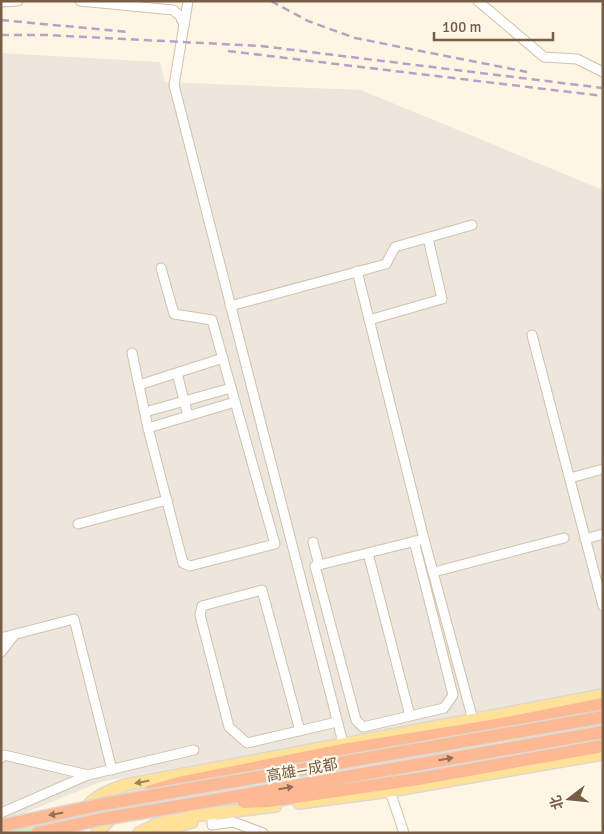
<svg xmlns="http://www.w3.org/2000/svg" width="604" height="834" font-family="Signika,'Noto Sans SC',sans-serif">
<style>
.industrial{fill:#ede6dd}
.grass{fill:url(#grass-tufts)}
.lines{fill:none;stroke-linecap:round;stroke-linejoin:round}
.minor-casing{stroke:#d2c0aa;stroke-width:11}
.major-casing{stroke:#ded8d3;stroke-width:14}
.highway-casing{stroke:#ded8d3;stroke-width:15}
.minor{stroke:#fff;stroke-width:9}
.major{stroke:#ffe298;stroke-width:11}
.highway{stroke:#fdb994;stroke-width:12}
.rail{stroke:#b9a0c8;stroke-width:2.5;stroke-dasharray:8 5;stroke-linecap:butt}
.highway-bridge-casing{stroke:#ded8d3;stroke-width:15;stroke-linecap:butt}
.highway-bridge{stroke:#fdb994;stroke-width:12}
.oneway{fill:#926f56}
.oneway2{fill:#a0845f}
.labels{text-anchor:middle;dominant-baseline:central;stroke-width:4.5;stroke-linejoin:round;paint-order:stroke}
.street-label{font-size:15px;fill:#775c46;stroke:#fff9ea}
</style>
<defs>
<pattern id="grass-tufts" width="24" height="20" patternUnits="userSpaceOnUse" patternTransform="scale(1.25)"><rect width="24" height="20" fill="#ceecc0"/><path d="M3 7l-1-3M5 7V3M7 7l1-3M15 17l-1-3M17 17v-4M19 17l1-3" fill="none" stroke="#acc29e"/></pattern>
</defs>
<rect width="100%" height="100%" fill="#fef6e2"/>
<path class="industrial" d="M1,53L160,62L165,82L361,90L603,190V690L100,782L27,812L1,827Z"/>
<path class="grass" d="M49,812L61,821V833H1Z"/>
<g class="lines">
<g class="minor-casing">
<g id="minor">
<path d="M80,1L173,10L180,16L184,25"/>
<path d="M188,1L174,85L343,743"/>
<path d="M478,1L544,57L577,59L603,72"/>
<path d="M1,2L18,1"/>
<path d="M357,271L424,539L473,720"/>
<path d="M230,306L386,264L395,247L472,225"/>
<path d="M369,320L442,299L428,238"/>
<path d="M532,335L603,606"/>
<path d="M132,353L148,428L183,563L190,566L275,544L212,320L174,314L161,268"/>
<path d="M177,373L188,416"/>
<path d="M139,385L223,358"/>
<path d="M145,412L231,388"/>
<path d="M148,428L235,402"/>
<path d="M570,478L603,469"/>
<path d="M78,524L167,500"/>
<path d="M585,539L603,534"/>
<path d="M414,541L453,695L444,708L363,727L356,720L315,566L424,539"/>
<path d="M313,542L319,565"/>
<path d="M368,553L410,716"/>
<path d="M434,572L564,538"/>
<path d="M1,638L74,619L112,770"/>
<path d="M1,652L15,634"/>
<path d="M300,731L262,590L202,606L200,615L229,727L247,743L337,722"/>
<path d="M1,758L4,755L88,775"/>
<path d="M390,791L404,833"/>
<path d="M1,813L88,775L194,750"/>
<path d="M212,814V825L233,822L263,833"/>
</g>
</g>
<g class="major-casing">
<g id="major">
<path d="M299,803L390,791L603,754"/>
<path d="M72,833C84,803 95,795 125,785L603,695"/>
<path d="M97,833L116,813L142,801"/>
<path d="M139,833L167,819L276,806"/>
<path d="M163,833L174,827L192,822"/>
</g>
</g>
<g class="highway-casing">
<g id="highway">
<path d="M151,791L179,783L343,750L497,725L603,704"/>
<path d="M244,802L268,801L418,779L603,746"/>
<path d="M186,805L603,732"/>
</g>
</g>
<use href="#minor" class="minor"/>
<use href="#major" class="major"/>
<use href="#highway" class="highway"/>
<g class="rail">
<path d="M271,1L308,21L355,38L527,72"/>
<path d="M1,20L128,32"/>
<path d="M1,35H46L261,46L603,88"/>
<path d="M228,51L603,96"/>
</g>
<g class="highway-bridge-casing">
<g id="highway-bridge">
<path d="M1,826L103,804L603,717"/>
<path d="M37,833L102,819L186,805"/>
</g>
</g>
<use href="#highway-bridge" class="highway-bridge"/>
</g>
<defs><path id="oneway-solid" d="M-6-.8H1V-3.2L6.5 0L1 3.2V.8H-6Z" transform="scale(1.25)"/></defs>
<g class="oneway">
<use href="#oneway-solid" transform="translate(446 759) rotate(-10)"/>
<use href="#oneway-solid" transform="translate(286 788) rotate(-10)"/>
<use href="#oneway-solid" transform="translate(56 814) rotate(169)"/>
</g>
<use class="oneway2" href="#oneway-solid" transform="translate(142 782) rotate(169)"/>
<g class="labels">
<g class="street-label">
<text transform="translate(302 770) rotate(-10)">高雄—成都</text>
</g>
</g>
<rect width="604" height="834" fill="none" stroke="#775c46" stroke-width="5"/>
<g transform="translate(569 799) rotate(254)" stroke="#fff9ea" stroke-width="4" paint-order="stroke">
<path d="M0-4L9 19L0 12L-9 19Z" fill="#775c46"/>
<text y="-8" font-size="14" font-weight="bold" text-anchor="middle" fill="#775c46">北</text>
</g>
<path d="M434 32v8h119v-8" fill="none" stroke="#775c46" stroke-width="2.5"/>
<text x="442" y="32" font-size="15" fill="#775c46" stroke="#fff9ea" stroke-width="4" paint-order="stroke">100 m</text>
</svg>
